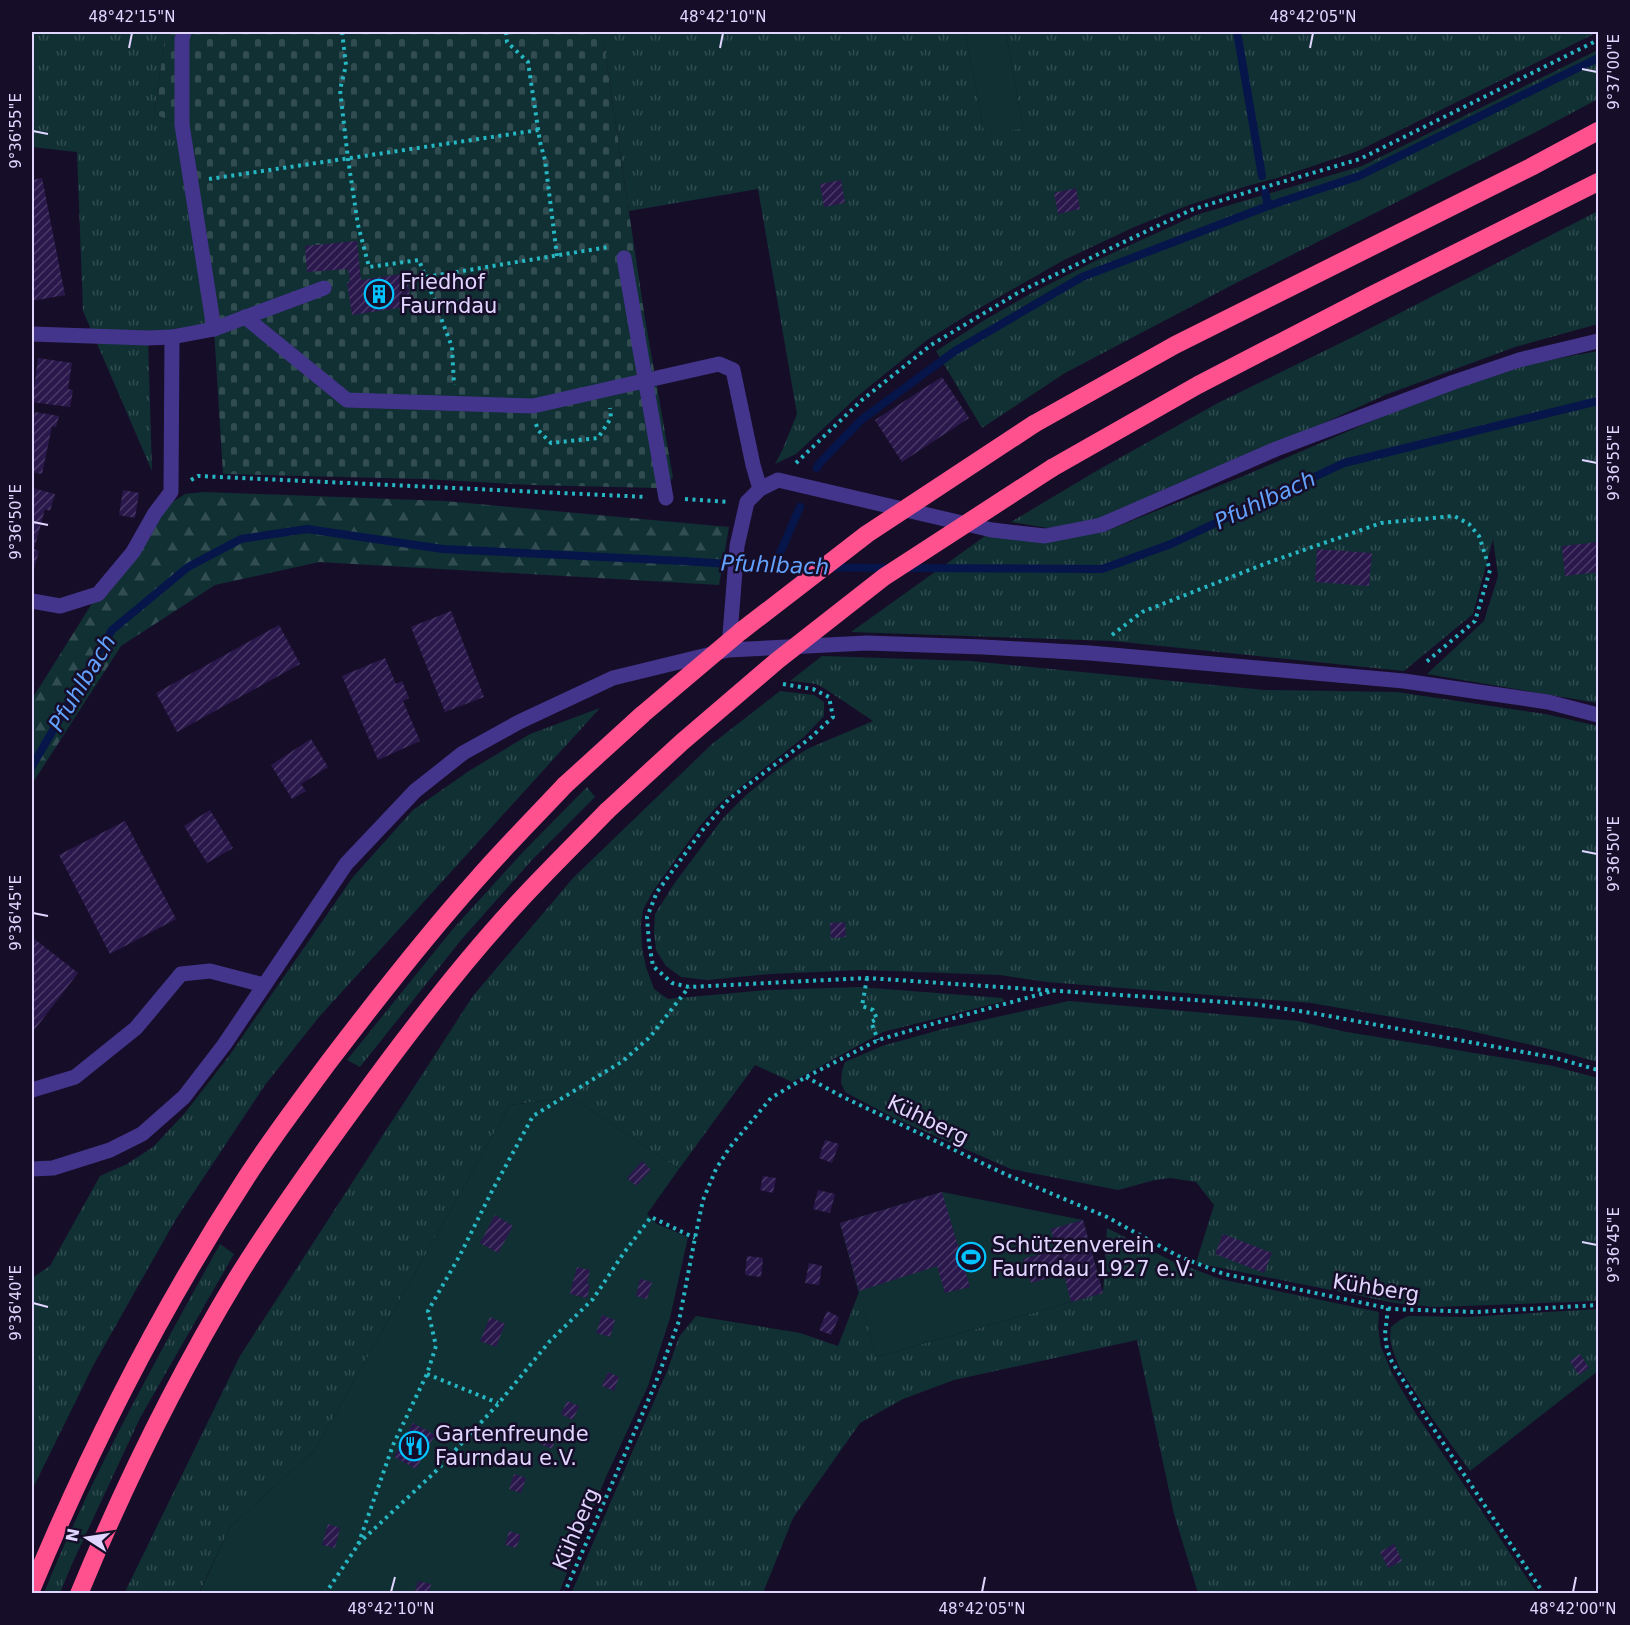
<svg xmlns="http://www.w3.org/2000/svg" width="1630" height="1625" font-family="'DejaVu Sans',sans-serif">
<style>
.grass{fill:url(#grass-tufts)}
.forest{fill:url(#forest-firs)}
.cemetery{fill:url(#cemetery-stones)}
.garden{fill:#103034}
.lines{fill:none;stroke-linecap:round;stroke-linejoin:round}
.stream{stroke:#06154a;stroke-width:8}
.building{fill:url(#building-hatch)}
.path{stroke:#26b7c3;stroke-width:4;stroke-dasharray:3 4.5;stroke-linecap:butt}
.minor{stroke:#44358c;stroke-width:15}
.highway{stroke:#ff518d;stroke-width:18}
.highway-bridge{stroke:#ff518d;stroke-width:18}
.ticks{fill:none;stroke:#e0d6ff;stroke-width:2}
.labels{text-anchor:middle;dominant-baseline:central;stroke-width:5;stroke-linejoin:round;paint-order:stroke}
.poi-label{font-size:21px;fill:#e0d6ff;stroke:#160e29;text-anchor:start}
.street-label{font-size:21px;fill:#e0d6ff;stroke:#160e29}
.water-label{font-size:22px;font-style:italic;fill:#64a2ff;stroke:#160e29}
.neatline{fill:none;stroke:#e0d6ff;stroke-width:2}
.ticks-label{font-size:15px;text-anchor:middle;fill:#e0d6ff}
</style>
<defs>
<pattern id="grass-tufts" width="24" height="20" patternUnits="userSpaceOnUse" patternTransform="scale(1.5)"><rect width="24" height="20" fill="#103034"/><path d="M3 7l-1-3M5 7V3M7 7l1-3M15 17l-1-3M17 17v-4M19 17l1-3" fill="none" stroke="#324d52"/></pattern>
<pattern id="forest-firs" width="22" height="20" patternUnits="userSpaceOnUse" patternTransform="scale(1.5)"><rect width="22" height="20" fill="#103034"/><path d="M5 1l3.5 6h-7zM16 11l3.5 6h-7z" fill="#324d52"/></pattern>
<pattern id="cemetery-stones" width="16" height="16" patternUnits="userSpaceOnUse" patternTransform="scale(1.5)"><rect width="16" height="16" fill="#103034"/><path d="M2 7V4a2 2 0 0 1 4 0v3zM10 15v-3a2 2 0 0 1 4 0v3z" fill="#324d52"/></pattern>
<pattern id="building-hatch" width="6" height="6" patternUnits="userSpaceOnUse" patternTransform="scale(1.5)"><rect width="6" height="6" fill="#2a184c"/><path d="M-1 1l2-2M0 6l6-6M5 7l2-2" fill="none" stroke="#493967"/></pattern>
</defs>
<rect width="100%" height="100%" fill="#160e29"/>
<g class="grass">
<path d="M32,32H166L154,114L182,125L214,329L148,338L152,471L83,311L77,152L32,147Z"/>
<path d="M602,32H965L985,134L1023,128L1006,32H1598L1358,151L1277,178L1247,186L1189,205L1132,228L1064,260L969,314L927,340L860,394L796,454L775,464L782,451L797,414L758,189L629,211Z"/>
<path d="M1598,50V99L1534,133L1236,283L1065,373L982,428L936,351L983,321L1028,295L1091,263L1196,215L1362,166Z"/>
<path d="M1598,211V324L1515,347L1385,395L1276,445L1100,521L1048,528L1011,522L1098,470L1218,403L1359,334Z"/>
<path d="M1598,351V703L1427,674L1484,621L1498,576L1493,539L1473,614L1404,671L1113,641L851,632L988,534L1042,541L1106,531L1246,475L1393,412L1521,365Z"/>
<path d="M822,656L971,661L1264,690L1397,692L1545,714L1598,726V1062L1557,1051L1462,1029L1311,1003L1047,982L1000,975L863,970L770,974L707,980L681,977L666,966L656,950L654,932L655,914L674,884L723,818L745,796L775,771L807,749L873,721L827,690L816,684L790,681Z"/>
<path d="M780,691L814,695L824,702V716L804,737L720,803L699,827L653,891L643,910L641,924L642,947L646,967L654,989L668,999L768,990L859,987L1002,998L1005,1001L883,1032L792,1082L755,1065L679,1169L571,1097L510,1105L315,1450L230,1527L199,1593L124,1594L240,1356L473,996L573,878L712,744Z"/>
<path d="M600,708L319,1017L265,1085L176,1219L94,1364L32,1490V1278L50,1266L100,1176L127,1164L153,1147L185,1113L229,1056L353,877L413,810L469,771L530,734Z"/>
<path d="M587,787L595,797L532,860L461,940L360,1067L347,1060L452,930L523,852Z"/>
<path d="M1069,1001L1298,1021L1341,1031L1553,1066L1598,1078V1301L1434,1307L1395,1303L1196,1263L1214,1205L1196,1182L1171,1178L1155,1180L1118,1190L1011,1169L894,1118L845,1092L841,1083L842,1071L845,1062L882,1046L943,1029Z"/>
<path d="M1107,1228L1172,1261L1220,1279L1379,1312L1378,1328L1381,1347L1393,1375L1416,1414L1537,1593H1198L1174,1514L1137,1340L954,1380L903,1399L860,1423L793,1518L763,1593L571,1594L668,1369L679,1337L696,1316L800,1333L838,1346L859,1292L876,1357L1103,1293Z"/>
<path d="M220,1244L234,1254L140,1418L72,1564L60,1593H44C93,1472 157,1358 220,1244Z"/>
<path d="M1598,1309V1371L1470,1471L1427,1411L1399,1367L1392,1348L1390,1338L1391,1327L1400,1320L1408,1316L1469,1317Z"/>
</g>
<path class="forest" d="M204,492L445,501L729,527L719,585L319,562L215,585L121,646L32,784V699L98,594L155,513L185,494Z"/>
<path class="cemetery" d="M166,32H602L645,319L673,478L658,488L532,485L423,479L223,474L214,329L182,125L154,114Z"/>
<g class="garden">
<path d="M965,32H1006L1023,128L985,135Z"/>
<path d="M571,1097L679,1169L647,1214L657,1224L688,1237L670,1318L648,1386L606,1477L559,1593L199,1594L230,1527L315,1450L510,1105Z"/>
<path d="M942,1192L1083,1220L1103,1293L876,1357L840,1223Z"/>
</g>
<g class="lines">
<g class="stream">
<path d="M1237,32L1262,176"/>
<path d="M1265,191L1268,206"/>
<path d="M817,468L818,465L861,420L955,351L1082,277L1268,206L1359,176L1598,58"/>
<path d="M774,567L800,507"/>
<path d="M907,568L1102,569L1171,544L1344,463L1598,401"/>
<path d="M32,766L112,630L188,567L241,539L307,529L443,549L683,561L774,567L892,568"/>
</g>
</g>
<g class="building">
<path d="M42,178L65,295L32,301V180Z"/>
<path d="M841,180L845,203L824,207L820,184Z"/>
<path d="M1076,188L1080,209L1058,214L1054,193Z"/>
<path d="M357,241L361,280L407,273L411,306L352,315L347,282H350L348,269L307,272L305,246Z"/>
<path d="M38,358L72,363L68,389L73,390L70,407L32,402Z"/>
<path d="M942,377L969,418L902,462L875,420Z"/>
<path d="M35,412L59,416L56,427L52,426L42,474L32,472V422H33Z"/>
<path d="M32,488L55,494L50,511L45,509L34,549L39,551L34,569L32,568Z"/>
<path d="M123,490L139,493L135,518L119,515Z"/>
<path d="M1598,542V572L1565,576L1562,546Z"/>
<path d="M1317,549L1372,553L1369,586L1315,582Z"/>
<path d="M451,611L484,697L445,712L411,627Z"/>
<path d="M279,625L300,664L177,732L156,693Z"/>
<path d="M385,658L396,684L402,681L409,698L403,701L420,741L378,760L342,676Z"/>
<path d="M311,739L328,767L301,784L306,791L292,799L271,765Z"/>
<path d="M210,810L233,848L207,863L184,826Z"/>
<path d="M125,821L176,919L110,954L59,855Z"/>
<path d="M845,922L846,937L831,938L830,923Z"/>
<path d="M32,937L78,973L32,1033Z"/>
<path d="M825,1140L839,1144L832,1163L819,1158Z"/>
<path d="M642,1161L651,1170L636,1186L627,1178Z"/>
<path d="M763,1176L776,1178L773,1193L760,1190Z"/>
<path d="M818,1190L835,1194L830,1213L813,1209Z"/>
<path d="M942,1192L970,1287L945,1293L937,1266L859,1291L840,1223Z"/>
<path d="M495,1215L513,1226L498,1253L480,1243Z"/>
<path d="M1083,1220L1103,1293L1071,1302L1064,1274L1031,1283L1023,1259L1056,1250L1051,1229Z"/>
<path d="M1223,1234L1272,1253L1264,1273L1215,1254Z"/>
<path d="M747,1256L763,1258L761,1277L745,1275Z"/>
<path d="M809,1263L822,1266L819,1285L805,1283Z"/>
<path d="M577,1267L590,1270L587,1284L590,1285L587,1298L570,1294Z"/>
<path d="M640,1279L652,1282L647,1299L636,1296Z"/>
<path d="M827,1311L839,1317L831,1335L819,1330Z"/>
<path d="M602,1315L615,1320L610,1337L596,1333Z"/>
<path d="M490,1317L505,1324L496,1347L480,1341Z"/>
<path d="M1580,1354L1589,1368L1579,1375L1570,1361Z"/>
<path d="M608,1372L619,1377L614,1391L602,1386Z"/>
<path d="M567,1401L579,1406L573,1420L561,1414Z"/>
<path d="M413,1423L435,1435L416,1469L394,1457Z"/>
<path d="M546,1429L558,1434L552,1449L540,1444Z"/>
<path d="M514,1474L526,1478L521,1493L509,1489Z"/>
<path d="M328,1524L340,1528L335,1548L322,1545Z"/>
<path d="M509,1531L521,1535L516,1548L505,1545Z"/>
<path d="M1394,1544L1402,1561L1388,1568L1380,1552Z"/>
<path d="M418,1581L431,1584L429,1594H414Z"/>
</g>
<g class="lines">
<g class="path">
<path d="M342,32L346,65L340,90L348,159L358,225L369,267L419,260L452,347L454,385"/>
<path d="M506,32L507,42L528,62L540,142L545,160L557,256"/>
<path d="M209,179L539,130"/>
<path d="M426,277L608,247"/>
<path d="M536,424L538,430L551,443L598,438L611,418L610,408"/>
<path d="M796,463L862,400L931,345L1021,291L1191,210L1248,192L1360,159L1598,40"/>
<path d="M191,480L198,476L647,497"/>
<path d="M685,499L728,502"/>
<path d="M1112,635L1142,612L1267,563L1381,523L1454,516L1469,524L1479,536L1490,570L1475,621L1425,663"/>
<path d="M783,684L813,689L829,697L833,717L809,739L729,799L701,832L657,892L647,917L649,943L653,966L672,983L689,987L867,978L1254,1004L1318,1014L1556,1058L1598,1070"/>
<path d="M867,978L862,1006L873,1010L877,1019L871,1022L878,1040"/>
<path d="M806,1077L843,1097L1005,1174L1107,1217L1178,1256L1224,1274L1392,1309L1476,1312L1598,1305"/>
<path d="M1388,1308L1385,1334L1387,1349L1392,1362L1427,1419L1544,1594"/>
<path d="M427,1374L498,1403"/>
<path d="M358,1544L434,1473L498,1404L550,1341L593,1299L623,1254L651,1217L695,1238"/>
<path d="M325,1594L358,1545L393,1445L427,1374L436,1346L428,1311L460,1255L492,1191L533,1116L623,1061L650,1037L689,987"/>
<path d="M564,1594L654,1387L679,1321L695,1238L703,1200L716,1169L730,1147L771,1098L806,1077L878,1040L939,1022L1052,991"/>
</g>
<g class="minor">
<path d="M184,32L182,39V125L214,329"/>
<path d="M624,258L666,498"/>
<path d="M245,317L347,400L533,406L719,364L733,370L753,465L760,489"/>
<path d="M32,334L148,338L172,337L214,329L324,288"/>
<path d="M32,601L60,606L98,594L133,552L155,513L171,492L172,337"/>
<path d="M729,647L737,546L747,502L760,489L778,480L992,530L1045,536L1101,525L1276,449L1454,382L1519,360L1598,341"/>
<path d="M32,1090L75,1077L136,1028L181,974L210,971L264,985"/>
<path d="M32,1169L53,1168L110,1150L142,1134L184,1097L224,1045L346,864L415,791L463,753L519,722L613,678L728,650L867,643L983,647L1090,653L1404,681L1548,702L1598,715"/>
</g>
<g class="highway">
<path d="M1034,424L1175,345L1531,167L1598,131"/>
<path d="M1052,468L1198,385L1372,295L1598,182"/>
<path d="M32,1588C91,1446 162,1307 246,1178C271,1139 300,1101 328,1063C376,1000 425,937 478,878C506,846 536,816 565,785"/>
<path d="M79,1594C124,1485 176,1379 237,1278C274,1218 315,1161 356,1105C406,1036 457,969 514,907C544,874 576,843 607,811"/>
</g>
<g class="highway-bridge">
<path d="M565,785L643,714L740,632L867,534L1034,424"/>
<path d="M607,811L682,742L778,660L884,577L1052,468"/>
</g>
</g>
<path class="ticks" d="M129,48L132,33M720,48L723,33M1310,48L1313,33M1582,69L1597,72M33,131L48,134M1582,460L1597,463M33,522L48,525M1582,851L1597,854M33,913L48,916M1582,1242L1597,1245M33,1303L48,1307M391,1592L395,1577M982,1592L985,1577M1573,1592L1576,1577"/>
<defs>
<g id="building-ring" transform="scale(1.5)"><circle r="9.5" fill="#160e29" stroke="#02c3ff" stroke-width="1.5"/><path d="M-4-6H4V6H1V3H-1V6H-4ZM-2.5-4.3h1.7v1.8h-1.7ZM.8-4.3h1.7v1.8H.8ZM-2.5-1h1.7V.8h-1.7ZM.8-1h1.7V.8H.8Z" fill="#02c3ff"/></g>
<g id="stadium-ring" transform="scale(1.5)"><circle r="9.5" fill="#160e29" stroke="#02c3ff" stroke-width="1.5"/><path d="M0-5a6.5 5 0 1 0 0 10a6.5 5 0 1 0 0-10ZM-3.5-1.8h7v3.6h-7Z" fill="#02c3ff"/></g>
<g id="restaurant-ring" transform="scale(1.5)"><circle r="9.5" fill="#160e29" stroke="#02c3ff" stroke-width="1.5"/><path d="M-5-6h1v4h1v-4h1v4h1v-4h1v5L-1.5 .5V6h-2V.5L-5-1ZM5-6V6H3V1.5H1.5Q1.5-4 5-6Z" fill="#02c3ff"/></g>
</defs>
<g fill-rule="evenodd">
<use href="#building-ring" x="379" y="294"/>
<use href="#stadium-ring" x="971" y="1257"/>
<use href="#restaurant-ring" x="414" y="1446"/>
</g>
<g class="labels">
<g class="poi-label">
<text x="400" y="282">Friedhof<tspan x="400" dy="24">Faurndau</tspan></text>
<text x="992" y="1245">Schützenverein<tspan x="992" dy="24">Faurndau 1927 e.V.</tspan></text>
<text x="435" y="1434">Gartenfreunde<tspan x="435" dy="24">Faurndau e.V.</tspan></text>
</g>
<g class="street-label">
<text transform="translate(928 1120) rotate(26)">Kühberg</text>
<text transform="translate(1376 1288) rotate(9)">Kühberg</text>
<text transform="translate(576 1529) rotate(-67)">Kühberg</text>
</g>
<g class="water-label">
<text transform="translate(1265 500) rotate(-25)">Pfuhlbach</text>
<text transform="translate(775 565) rotate(2)">Pfuhlbach</text>
<text transform="translate(82 683) rotate(-59)">Pfuhlbach</text>
</g>
</g>
<rect width="1630" height="1625" fill="none" stroke="#160e29" stroke-width="66"/>
<g transform="translate(87 1538) rotate(282)" stroke="#160e29" stroke-width="4.5" paint-order="stroke">
<path d="M0-4.5L10 22L0 15L-10 22Z" fill="#e0d6ff"/>
<text y="-9" font-size="16" font-weight="bold" text-anchor="middle" fill="#e0d6ff">N</text>
</g>
<rect x="33" y="33" width="1564" height="1559" class="neatline"/>
<g class="ticks-label">
<text x="132" y="22">48°42'15"N</text>
<text x="723" y="22">48°42'10"N</text>
<text x="1313" y="22">48°42'05"N</text>
<text transform="translate(1614 72) rotate(-90)" y="5">9°37'00"E</text>
<text transform="translate(16 131) rotate(-90)" y="5">9°36'55"E</text>
<text transform="translate(1614 463) rotate(-90)" y="5">9°36'55"E</text>
<text transform="translate(16 522) rotate(-90)" y="5">9°36'50"E</text>
<text transform="translate(1614 854) rotate(-90)" y="5">9°36'50"E</text>
<text transform="translate(16 913) rotate(-90)" y="5">9°36'45"E</text>
<text transform="translate(1614 1245) rotate(-90)" y="5">9°36'45"E</text>
<text transform="translate(16 1303) rotate(-90)" y="5">9°36'40"E</text>
<text x="391" y="1614">48°42'10"N</text>
<text x="982" y="1614">48°42'05"N</text>
<text x="1573" y="1614">48°42'00"N</text>
</g>
</svg>
